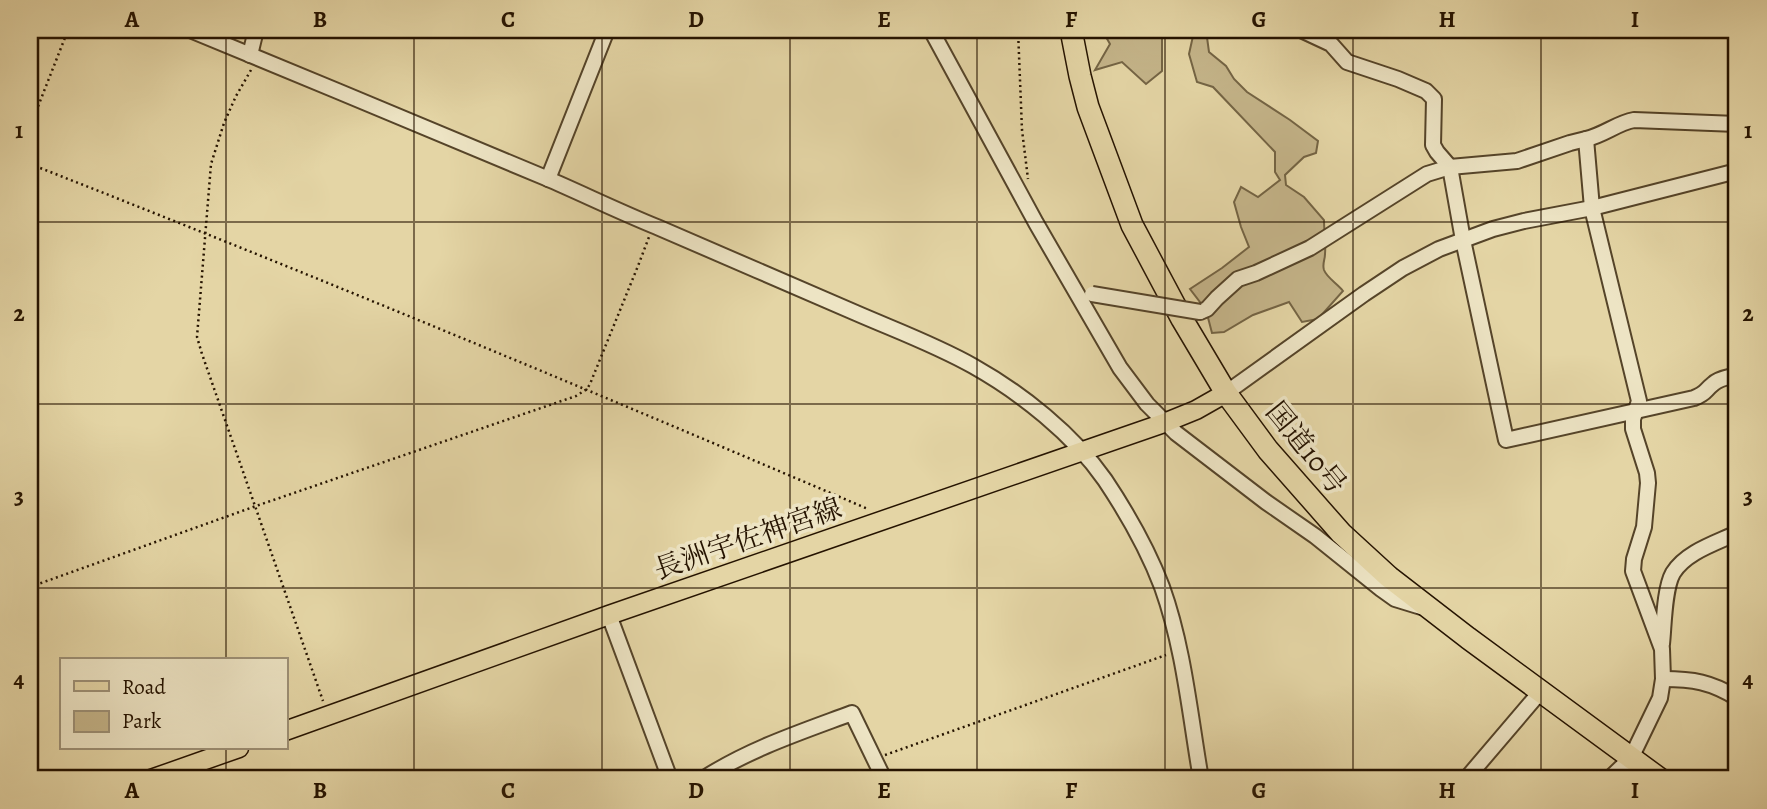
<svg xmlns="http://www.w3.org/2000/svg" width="1767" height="809" font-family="Alegreya,'Noto Serif JP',serif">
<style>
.green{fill:#c4b489;stroke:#746444;stroke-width:2}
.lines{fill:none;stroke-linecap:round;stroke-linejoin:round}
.minor-casing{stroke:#554429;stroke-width:18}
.major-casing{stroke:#251300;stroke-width:21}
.highway-casing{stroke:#251300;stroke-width:24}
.path{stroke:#251300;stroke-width:2.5;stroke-dasharray:2 3.5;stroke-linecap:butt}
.minor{stroke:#ede4c4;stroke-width:14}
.major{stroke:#e4d5a5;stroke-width:18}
.highway{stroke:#e4d5a5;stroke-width:21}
.minor-bridge-casing{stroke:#554429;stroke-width:18;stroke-linecap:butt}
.minor-bridge{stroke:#ede4c4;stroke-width:14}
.grid{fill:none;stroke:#251300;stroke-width:2;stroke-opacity:0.55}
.labels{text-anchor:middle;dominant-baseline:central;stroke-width:7;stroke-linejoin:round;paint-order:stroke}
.street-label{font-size:28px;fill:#251300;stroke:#ede4c4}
.neatline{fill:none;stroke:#251300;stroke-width:2.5}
.grid-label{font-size:23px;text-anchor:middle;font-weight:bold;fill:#251300}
</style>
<rect width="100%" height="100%" fill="#e4d5a5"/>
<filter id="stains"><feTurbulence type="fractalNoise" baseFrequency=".00286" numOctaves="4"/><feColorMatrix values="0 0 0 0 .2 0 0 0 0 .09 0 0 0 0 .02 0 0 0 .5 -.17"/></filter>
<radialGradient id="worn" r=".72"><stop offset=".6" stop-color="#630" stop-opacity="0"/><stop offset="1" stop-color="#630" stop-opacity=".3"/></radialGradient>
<g class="green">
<path d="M1102,30H1162V71L1146,84L1122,62L1095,70L1110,44Z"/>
<path d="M1191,30H1206L1209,52L1226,66L1234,79L1247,92L1290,120L1318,141L1316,153L1304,157L1285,175L1286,185L1304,197L1324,220C1324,231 1326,243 1325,254C1325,260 1322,264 1324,270C1327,278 1338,284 1343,291L1318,319L1302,322L1289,302L1253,315L1224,332L1212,333L1206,310L1190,289L1222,268L1249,247L1241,227L1234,202L1241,187L1258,197L1280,180L1275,172V152L1213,87L1197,82L1189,54L1193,36Z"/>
</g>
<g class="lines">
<g class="minor-casing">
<g id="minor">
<path d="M190,30C309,79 427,128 546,178C583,194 620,212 657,227C723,256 790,284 856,313C895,330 936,345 973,366C1021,393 1073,434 1105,480C1127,513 1148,550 1162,587C1184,648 1190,716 1201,779"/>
<path d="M931,30L1036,223L1120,368L1147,404L1176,433L1266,502L1315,536L1381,589L1395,599L1421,607"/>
<path d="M1301,30L1331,44L1347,62L1398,79L1426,91L1434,99L1433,145L1437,152L1450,167L1463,240L1506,440L1694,398C1707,393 1704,391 1713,384C1719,378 1730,377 1737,375"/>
<path d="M250,55L256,30"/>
<path d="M1586,139C1604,135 1617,123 1634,120L1737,124"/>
<path d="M548,179L607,30"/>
<path d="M1200,312L1207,309L1217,298L1238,279L1256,273L1310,248L1427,174L1450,167L1517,161L1570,143L1586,139L1592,208L1639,401L1633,419V429L1647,473L1648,483L1644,527L1634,559L1633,571L1662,649L1663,679L1660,698L1631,758L1609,779"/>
<path d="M1226,393L1364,294L1403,268L1439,249L1493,229L1524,221L1592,208L1737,171"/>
<path d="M609,615L670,779"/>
<path d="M1662,644C1664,626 1664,589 1673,573C1686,552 1716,543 1737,533"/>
<path d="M1663,679C1693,679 1711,682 1737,698"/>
<path d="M703,779C749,749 801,732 852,713L884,779"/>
<path d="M1466,779L1541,691"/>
</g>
</g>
<g class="major-casing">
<g id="major">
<path d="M285,731L609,615L1164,423L1196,410L1226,393"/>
<path d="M151,779L239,748"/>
</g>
</g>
<g class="highway-casing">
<path id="highway" d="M1071,30L1080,76L1088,107L1132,225L1182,319L1226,393L1268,450L1341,533L1389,577L1468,638L1660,779"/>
</g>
<g class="path">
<path d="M1018,30L1022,130L1028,179"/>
<path d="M251,70L236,96L224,123L211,164L197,337L202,354L323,701"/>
<path d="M30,127L68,30"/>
<path d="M30,164C311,274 590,390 868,509"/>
<path d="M30,587L256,506L576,396L587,389L590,384L638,266L649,237"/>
<path d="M885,755L1166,655"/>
</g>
<use href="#minor" class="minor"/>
<use href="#major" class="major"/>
<use href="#highway" class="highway"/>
<g class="minor-bridge-casing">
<path id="minor-bridge" d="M1092,294L1200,312"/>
</g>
<use href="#minor-bridge" class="minor-bridge"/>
</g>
<path class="grid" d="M226,30V660M414,30V779M602,30V779M790,30V779M977,30V779M1165,30V779M1353,30V779M1541,30V779M30,222H1737M30,404H1737M30,588H1737M226,748V779"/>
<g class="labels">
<g class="street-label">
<text transform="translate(1306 448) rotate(51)">国道10号</text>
<text transform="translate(748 539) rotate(-19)">長洲宇佐神宮線</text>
</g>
</g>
<rect width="1767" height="809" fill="none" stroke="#e4d5a5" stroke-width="77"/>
<rect x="60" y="658" width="228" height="91" fill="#ede4c4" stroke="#9d9076" stroke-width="2"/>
<rect x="74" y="681" width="35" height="10" fill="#e4d5a5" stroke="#9d9076" stroke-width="2"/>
<text x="122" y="694" font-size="21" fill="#251300">Road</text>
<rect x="74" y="711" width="35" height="21" fill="#c4b489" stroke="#9d9076" stroke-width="2"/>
<text x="122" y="728" font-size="21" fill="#251300">Park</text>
<rect x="38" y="38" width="1690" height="732" class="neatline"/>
<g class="grid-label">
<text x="132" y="27">A</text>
<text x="320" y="27">B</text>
<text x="508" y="27">C</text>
<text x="696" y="27">D</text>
<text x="884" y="27">E</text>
<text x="1071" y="27">F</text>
<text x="1259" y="27">G</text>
<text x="1447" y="27">H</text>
<text x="1635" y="27">I</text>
<text x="19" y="138">1</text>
<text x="1748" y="138">1</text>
<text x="19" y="321">2</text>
<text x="1748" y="321">2</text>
<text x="19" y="504">3</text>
<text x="1748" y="504">3</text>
<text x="19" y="687">4</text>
<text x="1748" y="687">4</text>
<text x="132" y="798">A</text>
<text x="320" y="798">B</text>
<text x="508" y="798">C</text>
<text x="696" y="798">D</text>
<text x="884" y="798">E</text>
<text x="1071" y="798">F</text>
<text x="1259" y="798">G</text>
<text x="1447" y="798">H</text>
<text x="1635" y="798">I</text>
</g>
<rect width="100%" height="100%" filter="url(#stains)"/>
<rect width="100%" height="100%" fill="url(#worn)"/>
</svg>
